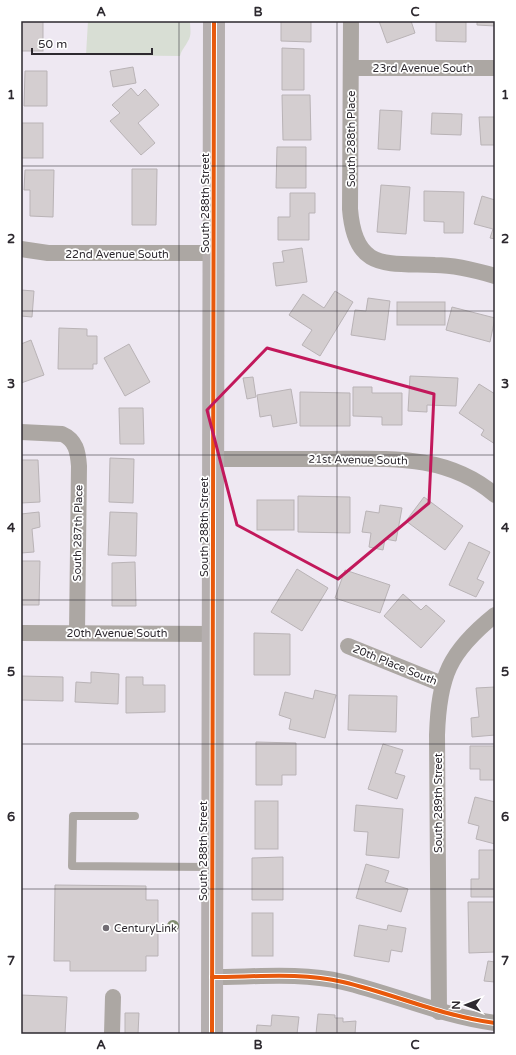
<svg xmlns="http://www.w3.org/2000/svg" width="516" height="1055" font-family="'Varela Round',sans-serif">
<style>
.green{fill:#d8ded4}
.building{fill:#d4ced0;stroke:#b9b3b6}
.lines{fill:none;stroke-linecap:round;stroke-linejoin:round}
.lane{stroke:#aca7a3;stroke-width:8}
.street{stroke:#aca7a3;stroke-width:16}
.secondary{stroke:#b5afaf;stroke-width:22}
.cycleway-casing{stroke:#fff;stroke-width:6}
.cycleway{stroke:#e8590c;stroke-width:4}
.tree{fill:#828d71}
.marked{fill:none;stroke:#c2185b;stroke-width:3;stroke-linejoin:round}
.grid{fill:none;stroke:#2d292f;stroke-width:1;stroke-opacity:0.55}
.poi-dot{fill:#716c73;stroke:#fff;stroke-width:1.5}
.labels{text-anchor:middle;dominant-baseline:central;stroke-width:3.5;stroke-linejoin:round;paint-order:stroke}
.street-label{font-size:11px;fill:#2d292f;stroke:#fff}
.poi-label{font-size:11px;fill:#2d292f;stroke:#fff;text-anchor:start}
.neatline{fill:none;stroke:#2d292f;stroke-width:1.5}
.grid-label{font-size:13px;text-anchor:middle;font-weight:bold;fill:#2d292f}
</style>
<rect width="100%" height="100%" fill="#eee8f2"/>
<path class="green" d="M88,21H190C190,28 192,35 188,41C185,47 182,49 180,56L86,55Z"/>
<g class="building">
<rect x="21" y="21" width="22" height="30"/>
<path d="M281,21H311V42L281,41Z"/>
<path d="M379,21H411L415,33L387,43Z"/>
<path d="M436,21H466V42L436,41Z"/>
<path d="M477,21H495V26L477,25Z"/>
<path d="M282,48L304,49V90H282Z"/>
<path d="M133,67L136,83L113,87L110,71Z"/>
<path d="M25,71H47V106H24Z"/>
<path d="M131,88L138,96L145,89L159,105L138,123L155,143L141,155L110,121L120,113L112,105Z"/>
<path d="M282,95H310L311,140H283Z"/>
<path d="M380,110L402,111L400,150L378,149Z"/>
<path d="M432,113L462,114L461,135L431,134Z"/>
<path d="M479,117H495V145H481Z"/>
<rect x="21" y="123" width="22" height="35"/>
<path d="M277,147H306V188H276Z"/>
<path d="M132,169H157L156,225H132Z"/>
<path d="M25,170H54L53,217L30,216V190H24Z"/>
<path d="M381,185L410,187L406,234L377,232Z"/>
<path d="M424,191L464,192L463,233H444V222L424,221Z"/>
<path d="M290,193H315V213H309V240H278V217H290Z"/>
<path d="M482,196L495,200V239L490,238L493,229L474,224Z"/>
<path d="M302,248L307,282L276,286L273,263L284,262L282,251Z"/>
<path d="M21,290L34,291L32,317L21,316Z"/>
<path d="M335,291L353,302L320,356L302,345L312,330L289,315L303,294L324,308Z"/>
<path d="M368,298L390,301L385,340L351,335L355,310L366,311Z"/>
<rect x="397" y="302" width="48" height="23"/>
<path d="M452,307L495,318L490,342L446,330Z"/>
<path d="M59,328L87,329V336H97V364H93V369H58Z"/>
<path d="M31,340L44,375L21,383V344Z"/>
<path d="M129,344L150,382L125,396L104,358Z"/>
<path d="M410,376L458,378L456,406L427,405V412L408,411Z"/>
<path d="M253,377L256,397L247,399L243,378Z"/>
<path d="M479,384L495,394V444L481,435L484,430L459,413Z"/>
<path d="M353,387H372V393H402V425H382V417L353,416Z"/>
<path d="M291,389L297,423L273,427L271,415L260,417L257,395Z"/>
<path d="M300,392L350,393V426H300Z"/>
<path d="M119,408H143L144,444H120Z"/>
<path d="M110,458L134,459L133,503L109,502Z"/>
<path d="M21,460H38L40,502L21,503Z"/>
<path d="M298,496L350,497V533L298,532Z"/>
<path d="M424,497L463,526L445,550L406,521Z"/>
<rect x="257" y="500" width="37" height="30"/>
<path d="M380,505L402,508L396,541L385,539L383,550L369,547L371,533L362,532L366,511L379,513Z"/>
<path d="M39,512L40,527L32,529L34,552L21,553V514Z"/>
<path d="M110,512L137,513L136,556L108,555Z"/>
<path d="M469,542L490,552L477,579L484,582L476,597L449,585Z"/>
<path d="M21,561H40L39,605H21Z"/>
<path d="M135,562L136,606H112V563Z"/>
<path d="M297,569L328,588L302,631L271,612Z"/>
<path d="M345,570L390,585L380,613L335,598Z"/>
<path d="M403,594L421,610L426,605L445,621L421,648L384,616Z"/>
<path d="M254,633L290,634V675H254Z"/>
<path d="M91,672L119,674L118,704L75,702L76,682L91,683Z"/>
<path d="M21,676L63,677V701L21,700Z"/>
<path d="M126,677H143V685H165V712L126,713Z"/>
<path d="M495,687V735L472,737L471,718L479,717L476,688Z"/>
<path d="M315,690L336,695L325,738L289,729L291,719L279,715L285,692L313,699Z"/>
<path d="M349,695L397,696L396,732L348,730Z"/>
<path d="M256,742L296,743V775H282V785H256Z"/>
<path d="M383,744L403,750L395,773L405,776L397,799L368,789Z"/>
<path d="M470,746H495V780H480V769H470Z"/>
<path d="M475,797L495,802V844L476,839L479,826L468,823Z"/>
<rect x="255" y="801" width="23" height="48"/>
<path d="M356,805L403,809L399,858L366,855L368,832L354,831Z"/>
<path d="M479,850H495V897H471V879H479Z"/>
<path d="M283,857V900H252V858Z"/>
<path d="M366,864L389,871L385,882L408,889L401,912L356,898Z"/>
<path d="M55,885L146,886V900H158V956H146V971H70V961H54Z"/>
<path d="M468,902H495V952L469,953Z"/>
<rect x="252" y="913" width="21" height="43"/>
<path d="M359,925L387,930L388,925L406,928L402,952L391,950L389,962L354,956Z"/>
<path d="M488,961L495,962V982L484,981Z"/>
<path d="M21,995L67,997L65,1034H21Z"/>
<path d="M125,1013H139L138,1034H125Z"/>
<path d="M318,1014L335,1015V1018H343V1022L356,1021L355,1034H316Z"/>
<path d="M272,1015L299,1017L297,1034H256L257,1025L271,1026Z"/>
</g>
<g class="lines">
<path class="lane" d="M135,816H73L72,866L211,867"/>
<g class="street">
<path d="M351,21L350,209C355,271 385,263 435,265C455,265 475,270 495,276"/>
<path d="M351,68H495"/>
<path d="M21,249L48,253H214"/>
<path d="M21,432L62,434C76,440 78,452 79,466L77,633"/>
<path d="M213,459C251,459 288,459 326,459C386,459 446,453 495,495"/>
<path d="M21,633L213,634"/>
<path d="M348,646L442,684"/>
<path d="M212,977C255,977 301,972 343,982C394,994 442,1016 495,1023"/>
<path d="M439,1012L437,735C439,676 449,652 495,615"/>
<path d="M112,1034L113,997"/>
</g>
<path class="secondary" d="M212,1034L214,21"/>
<g class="cycleway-casing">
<g id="cycleway">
<path d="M212,977C255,977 301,972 343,982C394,994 442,1016 495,1023"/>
<path d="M212,1034L214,21"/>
</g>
</g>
<use href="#cycleway" class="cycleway"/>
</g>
<circle class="tree" cx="173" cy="926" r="6"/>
<path class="marked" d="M267,348L434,394L429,503L338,579L237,525L207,410Z"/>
<path class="grid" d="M179,21V1034M337,21V1034M21,166H495M21,311H495M21,455H495M21,600H495M21,744H495M21,889H495"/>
<circle class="poi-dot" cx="106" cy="928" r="4"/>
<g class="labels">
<g class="street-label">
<text x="423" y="68">23rd Avenue South</text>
<text transform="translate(351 139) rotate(-90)">South 288th Place</text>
<text transform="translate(205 203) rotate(-90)">South 288th Street</text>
<text x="117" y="254">22nd Avenue South</text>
<text transform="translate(358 460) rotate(1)">21st Avenue South</text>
<text transform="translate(204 527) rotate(-90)">South 288th Street</text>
<text transform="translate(78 533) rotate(-89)">South 287th Place</text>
<text x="117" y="633">20th Avenue South</text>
<text transform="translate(395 665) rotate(22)">20th Place South</text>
<text transform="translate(438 803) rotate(-90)">South 289th Street</text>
<text transform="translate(203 851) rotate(-90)">South 288th Street</text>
</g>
<g class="poi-label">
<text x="114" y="928">CenturyLink</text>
</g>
</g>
<rect width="516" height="1055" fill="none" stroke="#ffffff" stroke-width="44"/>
<g transform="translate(466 1005) rotate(270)" stroke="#ffffff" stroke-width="3" paint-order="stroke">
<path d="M0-3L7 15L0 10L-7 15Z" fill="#2d292f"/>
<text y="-6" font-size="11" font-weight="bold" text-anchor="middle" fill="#2d292f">N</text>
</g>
<path d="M32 48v6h120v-6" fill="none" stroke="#2d292f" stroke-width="2"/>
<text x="38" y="48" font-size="12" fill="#2d292f" stroke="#ffffff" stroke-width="3" paint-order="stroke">50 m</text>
<rect x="22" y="22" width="472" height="1011" class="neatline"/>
<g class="grid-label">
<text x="101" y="16">A</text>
<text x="258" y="16">B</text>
<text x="415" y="16">C</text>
<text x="11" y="99">1</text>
<text x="505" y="99">1</text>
<text x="11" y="243">2</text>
<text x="505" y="243">2</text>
<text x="11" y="388">3</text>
<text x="505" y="388">3</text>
<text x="11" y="532">4</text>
<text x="505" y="532">4</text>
<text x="11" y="676">5</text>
<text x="505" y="676">5</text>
<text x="11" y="821">6</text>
<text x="505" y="821">6</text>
<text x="11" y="965">7</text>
<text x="505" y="965">7</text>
<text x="101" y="1049">A</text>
<text x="258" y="1049">B</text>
<text x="415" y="1049">C</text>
</g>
</svg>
